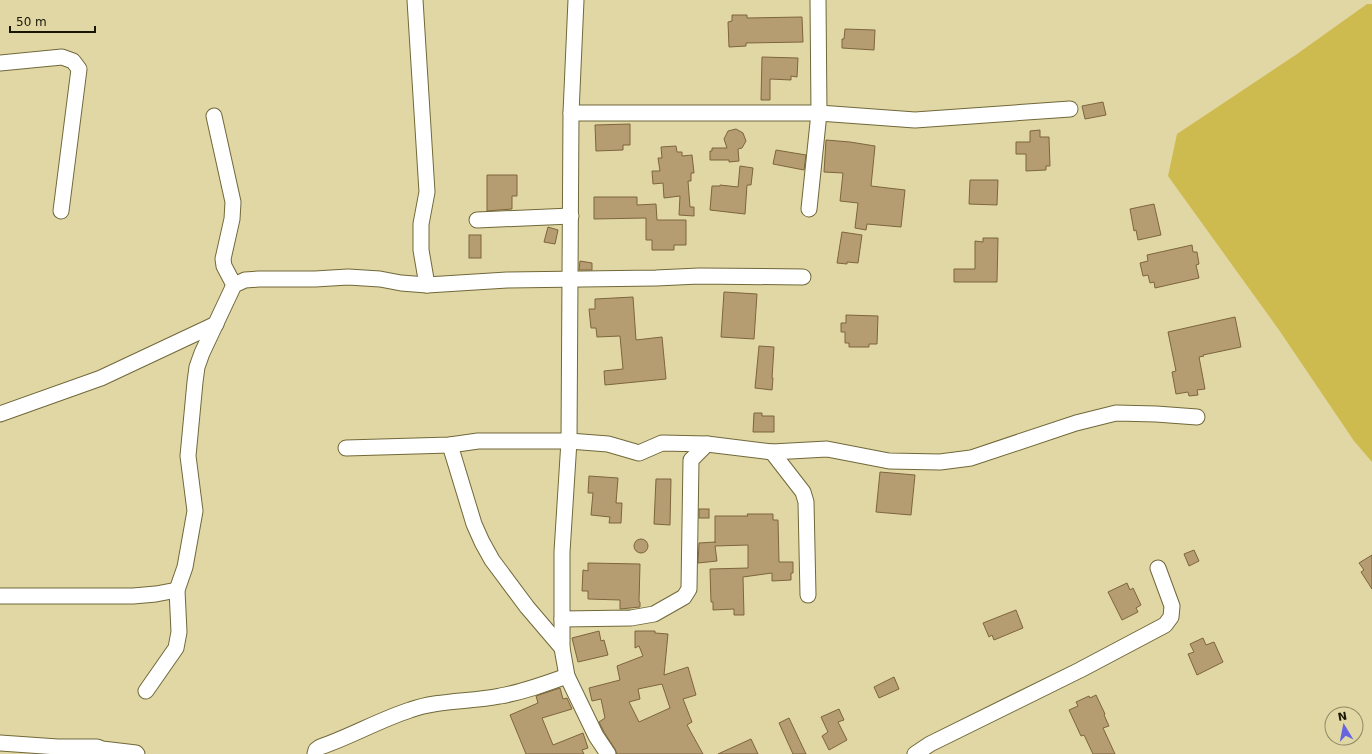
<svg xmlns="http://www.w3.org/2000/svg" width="1372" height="754" font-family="'DejaVu Sans',sans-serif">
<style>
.green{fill:#cebb4f}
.building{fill:#b69c71;stroke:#7d653c;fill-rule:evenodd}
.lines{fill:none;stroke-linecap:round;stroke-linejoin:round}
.minor-casing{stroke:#71683a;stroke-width:17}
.minor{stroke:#fff;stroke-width:15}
</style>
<rect width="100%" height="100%" fill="#e0d7a5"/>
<path class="green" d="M1367,4H1372V462L1354,441L1279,330L1168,176L1177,134L1297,54Z"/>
<g class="building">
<path d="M732,15H747V18L802,17L803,42L746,43V46L729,47L728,22L732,21Z"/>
<path d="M845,29L875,30L874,50L842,48V39H844Z"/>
<path d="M762,57L798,58L797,77L791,76V80L770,79V100H761Z"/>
<path d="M1103,102L1106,115L1085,119L1082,106Z"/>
<path d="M630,124V145H623V150L596,151L595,125Z"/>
<path d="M736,129L743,133L746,141L742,148L738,149L739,161L729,162V160H710V151H712V148H727L724,139L728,131Z"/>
<path d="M1040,130V137H1049L1050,166H1046V170L1026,171V154H1016V142H1030V131Z"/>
<path d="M826,140L850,142L875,146L871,186L905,190L901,227L867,224L866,230L855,228L858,203L840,201L843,173L824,172Z"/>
<path d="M676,146L677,152H682V156L692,155L694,173H691V181H688L690,207H694V216L679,215L680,196L664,198L663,183L653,184L652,171H660L658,158H662L661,147Z"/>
<path d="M776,150L806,155L804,170L773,164Z"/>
<path d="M740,166L753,168L751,185H747L745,214L710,210L712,186H720V185L738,187Z"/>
<path d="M487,175H517V196H512V209L487,211Z"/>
<path d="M970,180H998L997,205L969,204Z"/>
<path d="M594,197H637V205L656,204L657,220H686V245H674V250H652V240H646V218L594,219Z"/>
<path d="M1154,204L1161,235L1138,240L1136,230L1134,231L1130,209Z"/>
<path d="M548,227L558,230L555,244L544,242Z"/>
<path d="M842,232L862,235L858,263L847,262V264L837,263Z"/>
<rect x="469" y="235" width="12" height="23"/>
<path d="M983,238H998L997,282H954V269H975V241L983,242Z"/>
<path d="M1192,245L1193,252H1197L1199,264L1196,265L1199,278L1155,288L1154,282L1150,283L1148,275L1143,276L1140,263L1148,261L1147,255Z"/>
<path d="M580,261L592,263V270H579Z"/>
<path d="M724,292L757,294L754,339L721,337Z"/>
<path d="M633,297L636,340L662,337L666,379L605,385L604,371L623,369L620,336L597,337L596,328H591L589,309H595V299Z"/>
<path d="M846,315L878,316L877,344H869V347H849V343H845V332H841V323H846Z"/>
<path d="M1235,317L1241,347L1203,355L1204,356L1199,357L1205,389L1197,390L1198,395L1189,396L1188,392L1176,394L1172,372L1176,371L1168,332Z"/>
<path d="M759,346L774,347L772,378H773L772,390L755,388Z"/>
<path d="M754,413H762V416H774V432H753Z"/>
<path d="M880,472L915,475L911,515L876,512Z"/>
<path d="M589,476L618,478L616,503H622L621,523H609L610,517L591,515L593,493H588Z"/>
<path d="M656,479H671L670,525L654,524Z"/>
<rect x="699" y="509" width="10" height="9"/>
<path d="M747,514H773V520H778L779,562H793V573H791V580L772,581V573L743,577L744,615H734V609L713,610V602H711L710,569L748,568V545L715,546L717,561L698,563L699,543L715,542V543V516H748Z"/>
<circle cx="641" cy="546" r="7"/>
<path d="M1194,550L1199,561L1189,566L1184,554Z"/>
<path d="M1372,555V589L1361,572L1364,570L1359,563Z"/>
<path d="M588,563L640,564L639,602H640V607L620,609V600L588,599V591H582L583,570L588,571Z"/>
<path d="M1127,583L1130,590L1133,588L1141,605L1136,608L1138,612L1122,620L1108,592Z"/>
<path d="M1016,610L1023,628L994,640L992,635L989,637L983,623Z"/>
<path d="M599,631L601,641L604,640L608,655L578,662L572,638Z"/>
<path d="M635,631H655V633L668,634L664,675L688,667L696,695L683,699L692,722L687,725L703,754H617L615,749L604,732L599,722L605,718L601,699L592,701L589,688L620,680L617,666L643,656L639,646L635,648ZM662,684L670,708L639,722L629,702L640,699L638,689Z"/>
<path d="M1203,638L1206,645L1214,642L1223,662L1197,675L1188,654L1194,652L1190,644Z"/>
<path d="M894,677L899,689L879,698L874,687Z"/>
<path d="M560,688L563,699L567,698L572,709L542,718L553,745L583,733L588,748L582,750L584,754H526L510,715L538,703L536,696Z"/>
<path d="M1096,695L1105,714L1104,715L1109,726L1103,728L1115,754H1093L1084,735L1081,736L1069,710L1078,706L1076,702L1089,696L1090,698Z"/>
<path d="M839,709L844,720L838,722L847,740L829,750L822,736L828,732L821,717Z"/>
<path d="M789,718L806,754H793L779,723Z"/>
<path d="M751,739L758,754H718Z"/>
</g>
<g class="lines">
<g class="minor-casing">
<g id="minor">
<path d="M415,0L427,192L421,224V250L427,285"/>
<path d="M576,0L571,113L569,441L562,552V648L567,676L596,736L608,754"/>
<path d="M0,63L62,57L73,61L79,69L61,211"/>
<path d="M571,113H819L915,120L1070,109"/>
<path d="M214,116L233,202L232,219L223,259L224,266L234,285"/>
<path d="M809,209L819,113L818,0"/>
<path d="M477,220L571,216"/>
<path d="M0,414L101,378L216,324"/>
<path d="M450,445L474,524L482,542L492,560L527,607L562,648"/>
<path d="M346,448L450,445L478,441H569L608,444L639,453L662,443L707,444L772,452L827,449L889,461L940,462L971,458L1076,423L1116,413L1156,414L1197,417"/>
<path d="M772,452L803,492L806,502L808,595"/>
<path d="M0,596H133L156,594L177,590"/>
<path d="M562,619L631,618L654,614L684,597L689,589L691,460L707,444"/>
<path d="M146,691L176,648L179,632L177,590L185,567L195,511L188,456L195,382L197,367L202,353L234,285L245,280L259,279H315L348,277L380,279L401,283L427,285L507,280L656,278L699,276L803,277"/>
<path d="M0,743L58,747H97L102,749L136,753L137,754"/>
<path d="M315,754L316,750L320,747C350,737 379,720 410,710C438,700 470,702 500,696C523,692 545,684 567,676"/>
<path d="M915,754L930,744L1080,670L1165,625L1171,617L1172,606L1158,568"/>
</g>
</g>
<use href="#minor" class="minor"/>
</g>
<g transform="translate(1344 726) rotate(350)"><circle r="19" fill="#e0d7a5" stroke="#908964"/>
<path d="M0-3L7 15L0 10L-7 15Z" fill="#6665de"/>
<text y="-6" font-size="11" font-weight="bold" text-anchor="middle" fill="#181503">N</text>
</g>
<path d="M10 26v6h85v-6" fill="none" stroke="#181503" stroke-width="2"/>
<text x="16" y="26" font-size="12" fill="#181503" stroke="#e0d7a5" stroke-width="3" paint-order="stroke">50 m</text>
</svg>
